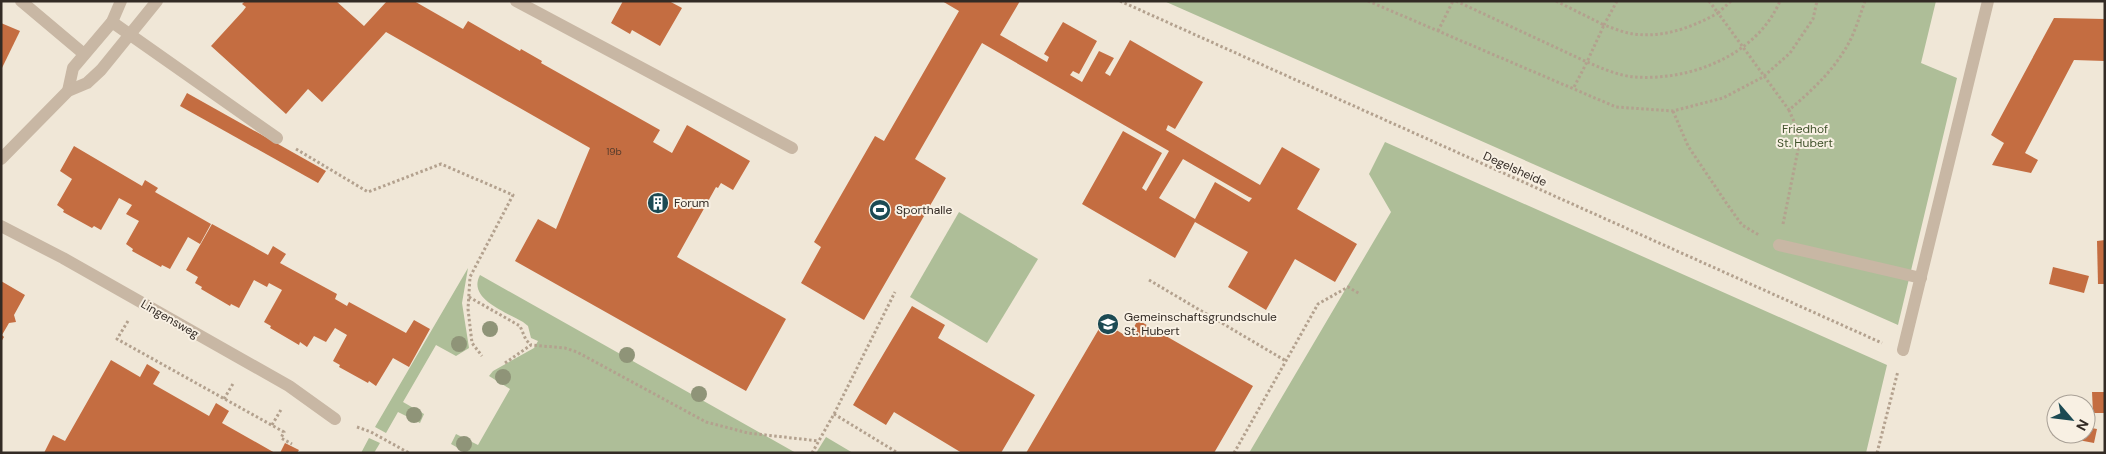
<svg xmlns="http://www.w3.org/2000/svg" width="2106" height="454" font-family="'DM Sans',sans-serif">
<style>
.green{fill:#aebe98}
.building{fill:#c46d41;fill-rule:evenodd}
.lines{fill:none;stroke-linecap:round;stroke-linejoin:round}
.path{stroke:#b3a18e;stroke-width:3;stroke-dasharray:2.5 2.5;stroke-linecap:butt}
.minor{stroke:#c8b7a4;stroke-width:12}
.tree{fill:#8f9478}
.labels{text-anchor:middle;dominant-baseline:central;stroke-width:4;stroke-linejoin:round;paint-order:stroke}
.number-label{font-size:10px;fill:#573c2c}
.park-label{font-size:12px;fill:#3f512a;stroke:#f8f0e3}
.street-label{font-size:12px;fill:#332b25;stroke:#f8f0e3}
.poi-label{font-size:12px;fill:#332b25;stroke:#f8f0e3;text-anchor:start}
</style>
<rect width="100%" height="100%" fill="#f0e7d7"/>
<g class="green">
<path d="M1164,1H1936L1921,63L1957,78L1898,325Z"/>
<path d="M1385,142L1887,365L1866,453H1249L1391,212L1369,174Z"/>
<path d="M959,212L1038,259L987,343L910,297Z"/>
<path d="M468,268L462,303L469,348L456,356L436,345L403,402L424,414L420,423L398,412L386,433L375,427Z"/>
<path d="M480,275L796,453H467L451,444L456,434L478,445L510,389L489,376L493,371L534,348L538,341L531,338L528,326L523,322C506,312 467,299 480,275Z"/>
<path d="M826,437L853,453H816Z"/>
<path d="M369,438L380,443L374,453H361Z"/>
</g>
<g class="building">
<path d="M245,1H336L364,26L387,1H414L463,29L468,21L520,51L521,49L542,61L541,63L660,130L653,142L672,153L687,125L750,161L733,190L721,183L718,188L716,187L677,257L786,319L746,391L515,261L538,219L556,229L590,148L386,32L322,102L308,89L286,114L211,46L243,11L246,7L242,4Z"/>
<path d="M623,1H669L682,8L660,46L632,30L630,34L611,23Z"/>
<path d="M942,1H1020L1000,35L1047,62L1049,57L1044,54L1063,22L1097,41L1079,74L1073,71L1070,75L1082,82L1099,51L1114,58L1105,73L1110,76L1130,40L1201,81L1203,82L1175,129L1168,125L1166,130L1260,185L1282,147L1320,169L1297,209L1357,244L1335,282L1295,259L1266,310L1228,287L1248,252L1195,222L1175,258L1082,204L1123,131L1162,153L1142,188L1146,191L1169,151L982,43L915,159L946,178L864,320L801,283L821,247L814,242L875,136L884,141L959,11ZM1183,159L1249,197L1252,198L1249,202L1215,182L1195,219L1159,198Z"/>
<path d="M2054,18L2105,19V61L2074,60L2025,153L2038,160L2031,173L1992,165L2004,143L1991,135Z"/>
<path d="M1,23L20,31L1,70Z"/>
<path d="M187,93L326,171L318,183L180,106Z"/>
<path d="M74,146L142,186L145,180L158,188L155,192L211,224L200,244L188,237L170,269L162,265L161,267L132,251L133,249L126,244L139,221L126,214L132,205L119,198L101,230L94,226L92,228L63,212L64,210L57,205L72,179L60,171Z"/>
<path d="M212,224L268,255L273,246L286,254L280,263L337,294L335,299L347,306L349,302L406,333L414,320L430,329L409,367L393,358L376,386L369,381L368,383L339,367L340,365L333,361L347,335L335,328L326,342L314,336L307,347L300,342L299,345L270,328L271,326L264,322L282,290L269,283L267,287L254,280L239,308L231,304L230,306L201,289L202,287L195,283L198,277L186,270Z"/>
<path d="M2105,240V284H2098L2097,241Z"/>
<path d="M2053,267L2089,276L2084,293L2049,284Z"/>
<path d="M1,281L25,295L14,315L16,322L9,323L2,335L4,337L1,342Z"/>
<path d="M912,306L945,325L938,338L1035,395L1001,453H962L894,412L886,425L853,405Z"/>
<path d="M1138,320L1253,386L1214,453H1026L1103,322L1128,337Z"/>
<path d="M111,360L140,377L147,364L160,372L153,384L209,416L216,403L229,411L222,423L275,453H44L53,435L65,441Z"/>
<path d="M2092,392H2105V413H2093Z"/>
<path d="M2053,405L2056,406V434H2086V427L2097,429L2094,443L2052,435L2054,420H2050Z"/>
<path d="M285,443L299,450L297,453H280Z"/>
</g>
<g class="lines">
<g class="path">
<path d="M1120,1L1882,343"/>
<path d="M1368,1L1616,107L1673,111L1723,98L1763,77L1790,53L1813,19L1817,1"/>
<path d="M1456,1L1587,62L1573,89"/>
<path d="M1556,1L1604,25L1587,62C1601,68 1619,76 1635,77C1691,81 1757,55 1780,1"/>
<path d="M1617,1L1604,25C1613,28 1624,33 1634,34C1664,38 1693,27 1718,13L1789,110C1809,93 1830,74 1844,51C1854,36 1859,18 1865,1"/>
<path d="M1709,1L1718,13L1731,1"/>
<path d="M1438,31L1453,1"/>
<path d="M1673,111L1688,146L1727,204L1742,225L1759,235"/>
<path d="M296,149L368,192L441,164L513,195L470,277L468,309L472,343L482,356"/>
<path d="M1783,224L1799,145L1795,124L1789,110"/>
<path d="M1149,280L1286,361"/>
<path d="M469,297L520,326L526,340L531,345"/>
<path d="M128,321L117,339L284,432L281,438L292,444"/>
<path d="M505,363L531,345L565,348L577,352L706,422L748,433L819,441"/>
<path d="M224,399L234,382"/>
<path d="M834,414L898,453"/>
<path d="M272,425L282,408"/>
<path d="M357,427L371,432L409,453"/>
<path d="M812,453L834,414L895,292"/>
<path d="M1234,453L1318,304L1348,287L1360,294"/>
<path d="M1877,453L1898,371"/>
</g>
<g class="minor">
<path d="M21,1L84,54"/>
<path d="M516,1L792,148"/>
<path d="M112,22L277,138"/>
<path d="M68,91L73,68L112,22L121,1"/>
<path d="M1,159L68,91L87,83L101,70L157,1"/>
<path d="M1,226L63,258L289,386L335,419"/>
<path d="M1779,245L1921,278"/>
<path d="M1903,350L1988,1"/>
</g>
</g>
<g class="tree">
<circle cx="490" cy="329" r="8"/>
<circle cx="459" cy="344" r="8"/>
<circle cx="627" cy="355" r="8"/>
<circle cx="503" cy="377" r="8"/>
<circle cx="699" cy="394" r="8"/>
<circle cx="414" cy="415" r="8"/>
<circle cx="464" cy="444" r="8"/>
</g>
<defs>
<g id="building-disc" transform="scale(1.125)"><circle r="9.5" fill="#1c4a53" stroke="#f8f0e3"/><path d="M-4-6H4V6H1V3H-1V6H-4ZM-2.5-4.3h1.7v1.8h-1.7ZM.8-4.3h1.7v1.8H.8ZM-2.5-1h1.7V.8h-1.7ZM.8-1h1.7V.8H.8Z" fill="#fff"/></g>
<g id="stadium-disc" transform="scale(1.125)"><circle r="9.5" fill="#1c4a53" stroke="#f8f0e3"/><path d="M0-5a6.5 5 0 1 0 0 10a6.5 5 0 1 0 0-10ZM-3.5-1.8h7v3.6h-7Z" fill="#fff"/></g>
<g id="school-disc" transform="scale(1.125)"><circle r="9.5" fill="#1c4a53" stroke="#f8f0e3"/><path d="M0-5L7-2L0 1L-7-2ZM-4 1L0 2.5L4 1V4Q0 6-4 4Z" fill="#fff"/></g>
</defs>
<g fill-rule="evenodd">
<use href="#building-disc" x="658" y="203"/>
<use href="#stadium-disc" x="880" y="210"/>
<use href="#school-disc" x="1108" y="324"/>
</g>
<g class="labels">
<g class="number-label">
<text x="614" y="151">19b</text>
</g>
<g class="park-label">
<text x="1805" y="129">Friedhof<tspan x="1805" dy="14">St. Hubert</tspan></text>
</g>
<g class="street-label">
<text transform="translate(1515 169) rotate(24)">Degelsheide</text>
<text transform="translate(170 319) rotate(30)">Lingensweg</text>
</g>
<g class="poi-label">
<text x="674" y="203">Forum</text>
<text x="896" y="210">Sporthalle</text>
<text x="1124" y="317">Gemeinschaftsgrundschule<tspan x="1124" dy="14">St. Hubert</tspan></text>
</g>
</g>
<rect width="2106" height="454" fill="none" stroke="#332b25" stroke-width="5"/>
<g transform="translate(2071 419) rotate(118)"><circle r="24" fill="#f8f0e3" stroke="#a9a197"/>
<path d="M0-4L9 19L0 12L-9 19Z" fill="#1c4a53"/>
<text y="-8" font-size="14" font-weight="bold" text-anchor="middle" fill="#332b25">N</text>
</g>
</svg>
